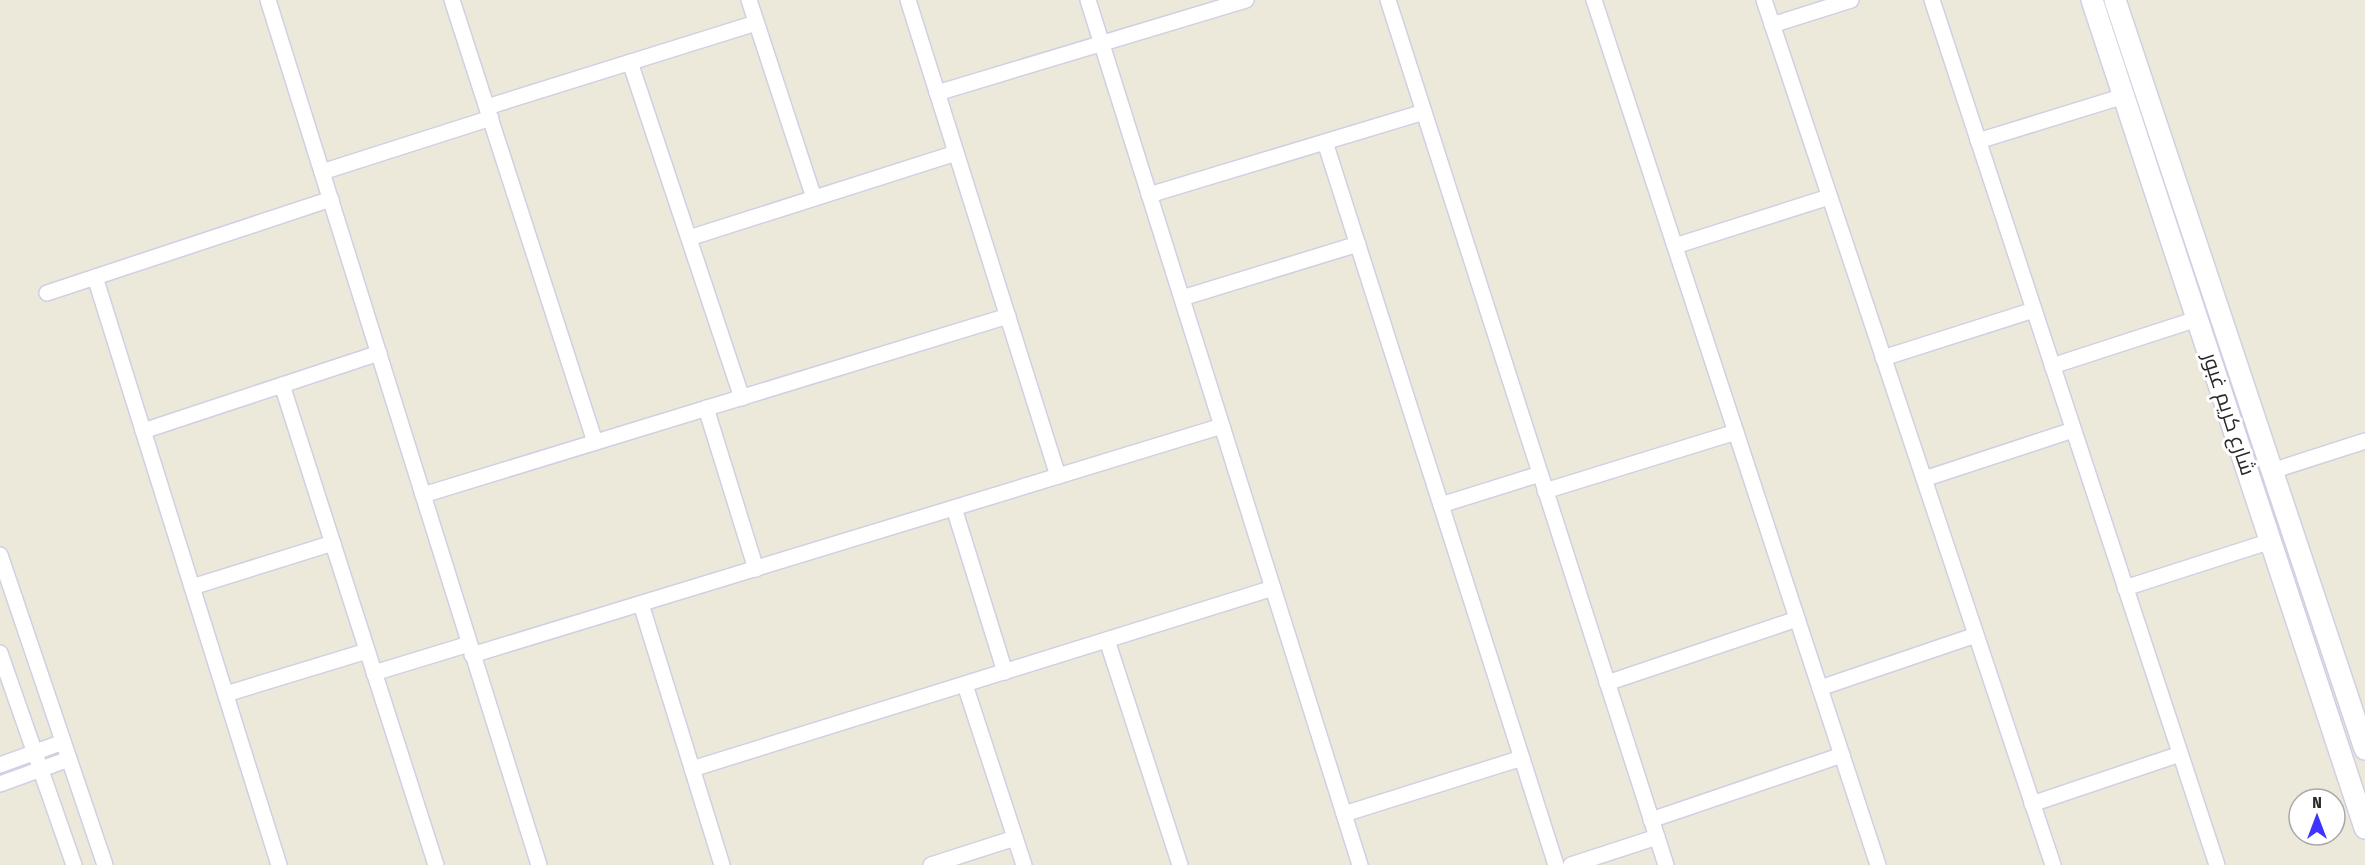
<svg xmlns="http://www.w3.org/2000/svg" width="2365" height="865" font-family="'Fira Sans Condensed',Cairo,sans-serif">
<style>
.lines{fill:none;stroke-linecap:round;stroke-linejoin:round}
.street-casing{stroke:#d0cfe4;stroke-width:18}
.secondary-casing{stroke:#d0cfe4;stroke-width:24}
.street{stroke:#fff;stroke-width:15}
.secondary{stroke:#fff;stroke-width:21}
.labels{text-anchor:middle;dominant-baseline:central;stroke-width:6;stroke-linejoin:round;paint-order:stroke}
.street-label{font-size:21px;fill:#292929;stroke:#fff}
</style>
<rect width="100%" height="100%" fill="#ede9da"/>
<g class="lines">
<g class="street-casing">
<g id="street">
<path d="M268,0L539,865"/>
<path d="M452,0L595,442"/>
<path d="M749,0L814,198"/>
<path d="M908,0L1058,476"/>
<path d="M1088,0L1360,865"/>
<path d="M1388,0L1666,865"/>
<path d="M1594,0L1878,865"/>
<path d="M1764,0L2053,865"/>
<path d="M1932,0L2217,865"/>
<path d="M1772,25L1851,0"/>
<path d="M630,62L742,398"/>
<path d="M937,93L1246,0"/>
<path d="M487,107L756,23"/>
<path d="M1978,141L2124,96"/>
<path d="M1325,142L1556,865"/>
<path d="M322,172L491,118"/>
<path d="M1149,195L1424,112"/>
<path d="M689,238L956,153"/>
<path d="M1675,246L1829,197"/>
<path d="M95,277L279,865"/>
<path d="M47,293L331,199"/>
<path d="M1182,298L1358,244"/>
<path d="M1883,358L2034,310"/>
<path d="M2052,366L2197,319"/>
<path d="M282,385L436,865"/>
<path d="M706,408L756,569"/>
<path d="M143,431L379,353"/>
<path d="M2272,471L2365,441"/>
<path d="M1924,479L2073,430"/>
<path d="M1545,491L1736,432"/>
<path d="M423,495L1008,316"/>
<path d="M1441,505L1540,474"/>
<path d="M954,508L1005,672"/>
<path d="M0,555L105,865"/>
<path d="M192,587L333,543"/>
<path d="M2125,588L2271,541"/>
<path d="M641,604L722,865"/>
<path d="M1107,640L1180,865"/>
<path d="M0,653L74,865"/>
<path d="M472,655L1222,426"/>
<path d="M374,673L469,644"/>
<path d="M1607,683L1797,619"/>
<path d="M965,685L1024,865"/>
<path d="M1820,688L1976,635"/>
<path d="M226,694L367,651"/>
<path d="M0,765L63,742"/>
<path d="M692,769L1273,588"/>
<path d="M0,784L69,759"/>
<path d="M2032,804L2180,754"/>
<path d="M1344,814L1522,758"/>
<path d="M1651,820L1842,755"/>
<path d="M931,865L1015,838"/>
<path d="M1571,865L1657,837"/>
</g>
</g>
<g class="secondary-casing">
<g id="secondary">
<path d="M2092,0L2365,828"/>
<path d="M2115,0L2365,749"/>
</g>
</g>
<use href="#street" class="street"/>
<use href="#secondary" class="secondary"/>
</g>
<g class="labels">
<g class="street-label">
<text transform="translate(2229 414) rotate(72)">شارع كريم غبور</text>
</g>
</g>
<g transform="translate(2317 817)"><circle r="28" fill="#ffffff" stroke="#a9a9a9" stroke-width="1.5"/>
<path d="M0-4.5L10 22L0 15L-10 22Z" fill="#3d35ff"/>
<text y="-9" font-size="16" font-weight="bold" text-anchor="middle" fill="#292929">N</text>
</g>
</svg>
